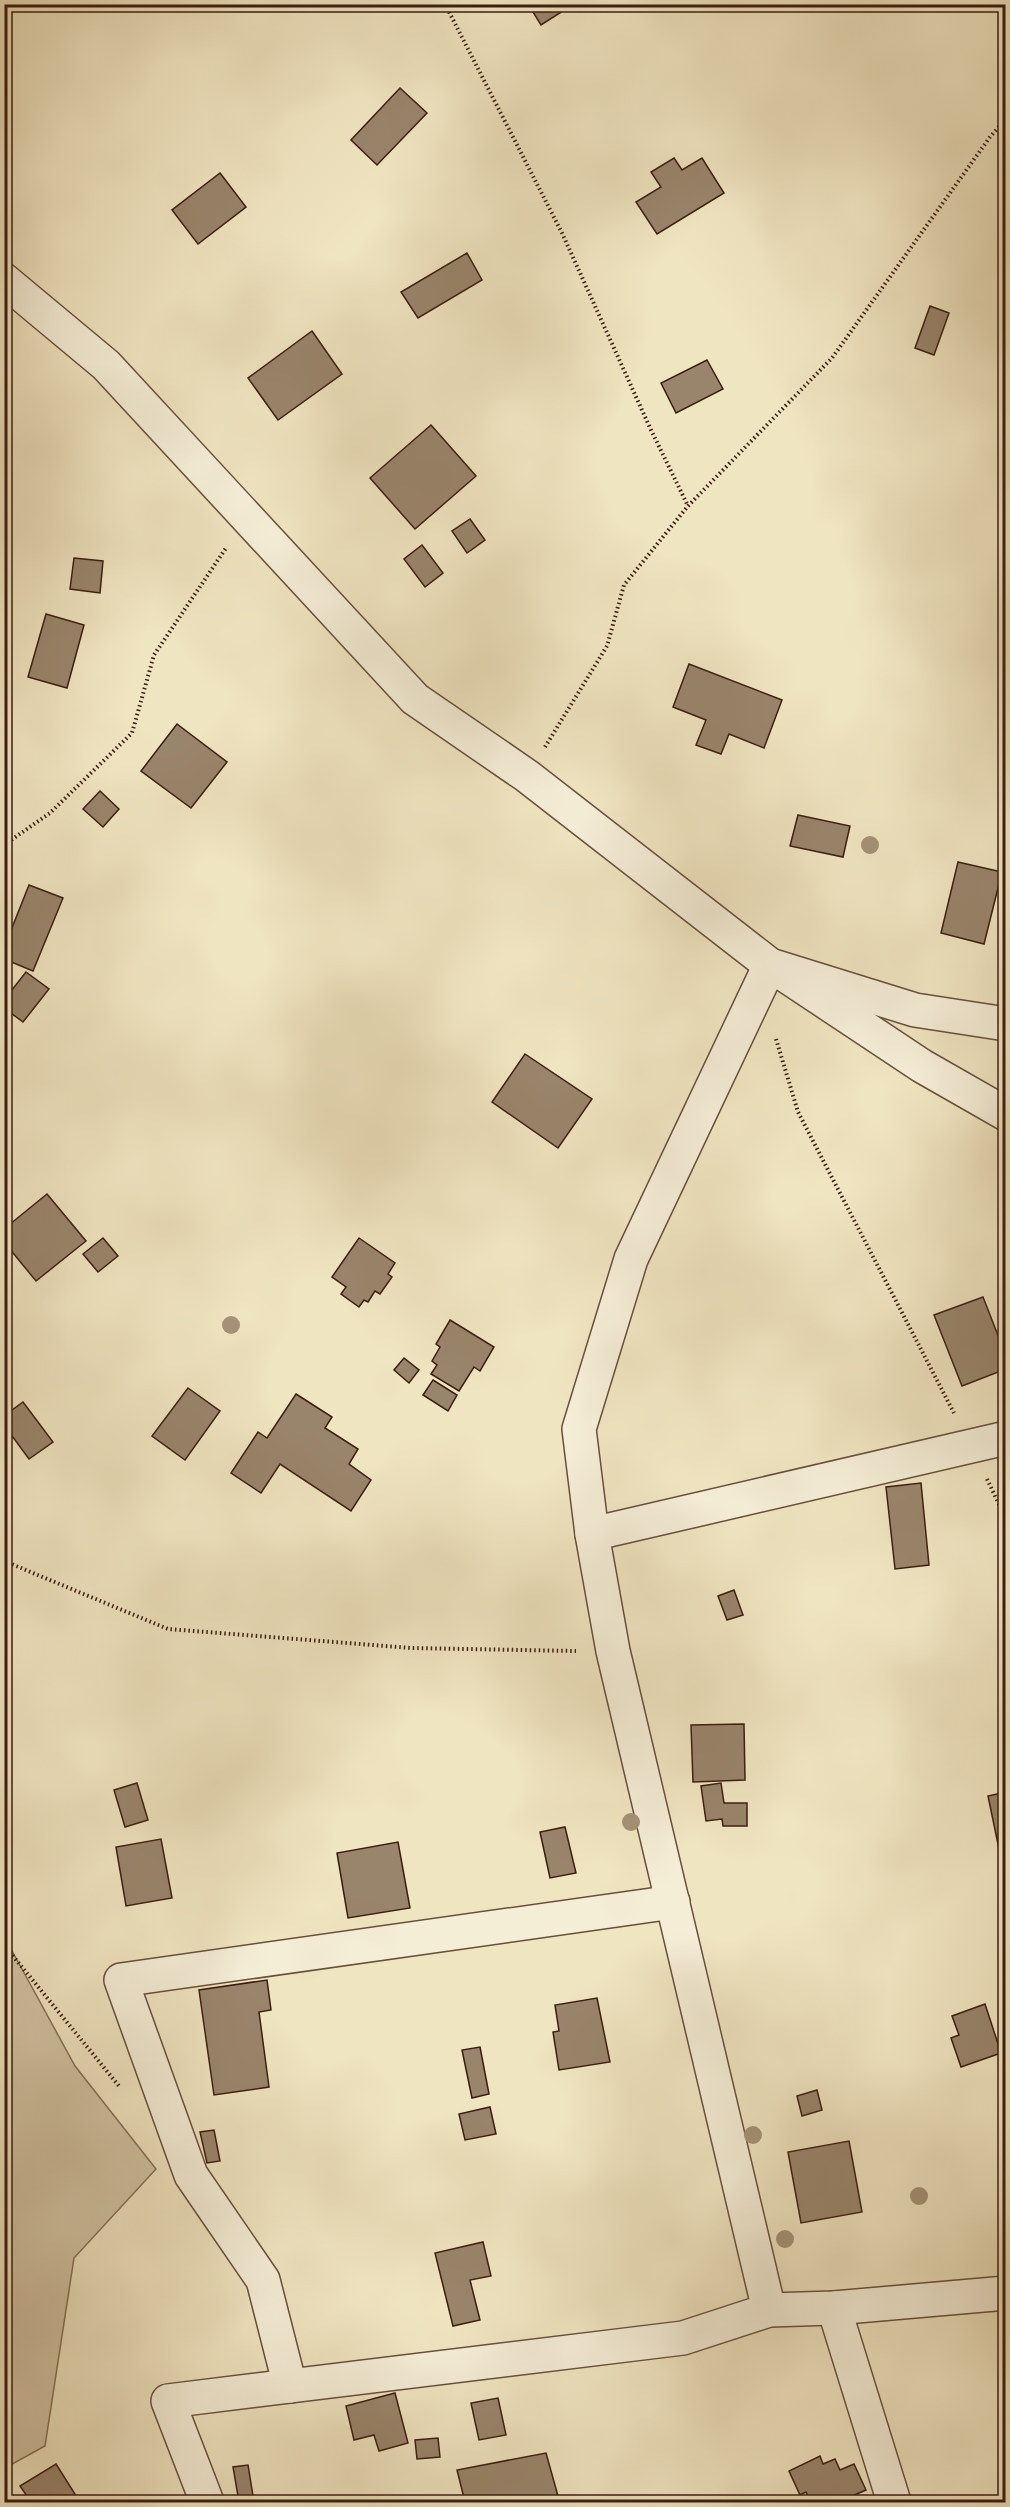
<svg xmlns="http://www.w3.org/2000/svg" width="1010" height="2507" font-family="'Old Standard TT',serif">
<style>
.green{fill:#d1c3a3;stroke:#86705a;stroke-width:1.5}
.building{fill:#99856c;stroke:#3b1d10;stroke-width:1.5}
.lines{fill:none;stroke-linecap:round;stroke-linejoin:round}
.street-casing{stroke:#684f3c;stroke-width:36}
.path{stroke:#3b1d10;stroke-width:4;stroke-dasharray:1.5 3;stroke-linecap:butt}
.street{stroke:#f5eed7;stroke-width:33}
.tree{fill:#a59278}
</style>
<rect width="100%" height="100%" fill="#f0e5c1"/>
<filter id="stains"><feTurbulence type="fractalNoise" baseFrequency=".00333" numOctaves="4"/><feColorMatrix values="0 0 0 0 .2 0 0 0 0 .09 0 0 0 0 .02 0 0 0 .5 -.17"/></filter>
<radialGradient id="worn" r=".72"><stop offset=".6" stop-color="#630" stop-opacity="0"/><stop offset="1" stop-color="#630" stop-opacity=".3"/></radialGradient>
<path class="green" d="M5,1938L75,2066L156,2169L74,2258L45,2446L5,2468Z"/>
<g class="building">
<path d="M528,4H574L541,25Z"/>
<path d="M400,88L427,113L377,165L351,140Z"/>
<path d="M674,158L682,170L702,158L724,193L657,234L636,202L661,187L651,172Z"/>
<path d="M220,173L246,207L198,244L172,210Z"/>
<path d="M467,253L482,280L418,318L401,292Z"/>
<path d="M930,306L949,313L934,355L915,348Z"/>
<path d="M312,331L342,374L278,420L248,378Z"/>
<path d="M707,360L723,389L676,413L661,383Z"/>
<path d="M431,425L476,476L415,529L370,478Z"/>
<path d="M470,519L485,540L467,553L452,531Z"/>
<path d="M422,545L443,573L425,587L404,559Z"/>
<path d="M74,558L103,561L100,593L70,589Z"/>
<path d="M46,614L84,625L67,688L28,677Z"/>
<path d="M689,664L782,700L764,748L729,734L721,754L696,745L706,720L673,707Z"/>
<path d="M177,724L227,762L191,808L141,771Z"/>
<path d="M100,791L119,809L103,827L83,809Z"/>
<path d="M798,815L850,826L843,857L790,846Z"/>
<path d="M958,862L1002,872L984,944L941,933Z"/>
<path d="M29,885L63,898L33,971L4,959V948Z"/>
<path d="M26,972L49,989L23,1022L4,1008V1000Z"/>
<path d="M525,1054L592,1099L558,1148L492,1102Z"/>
<path d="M47,1194L86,1241L36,1281L4,1242V1229Z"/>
<path d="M103,1238L118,1256L98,1272L83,1254Z"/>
<path d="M359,1238L395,1263L388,1274L392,1277L380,1294L375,1291L368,1302L364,1300L359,1307L341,1294L346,1287L332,1277Z"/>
<path d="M983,1297L1006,1356V1369L962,1386L934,1315Z"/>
<path d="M450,1320L494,1347L480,1371L474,1367L459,1391L431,1374L437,1365L432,1361L440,1347L436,1344Z"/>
<path d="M404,1358L419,1370L409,1383L394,1370Z"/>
<path d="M433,1380L457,1395L448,1411L423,1395Z"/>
<path d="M188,1388L220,1411L185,1460L152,1436Z"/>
<path d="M296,1394L332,1417L325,1428L358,1449L349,1464L371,1480L351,1511L280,1464L261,1493L231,1473L258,1432L267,1438Z"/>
<path d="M23,1402L53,1442L29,1459L4,1425V1416Z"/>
<path d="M921,1483L929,1565L895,1569L886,1487Z"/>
<path d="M734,1590L743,1615L727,1620L718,1596Z"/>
<path d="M744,1724L745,1780L693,1782L691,1725Z"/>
<path d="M137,1783L148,1820L125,1827L114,1790Z"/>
<path d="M721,1783L724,1803H747V1826H723L722,1819L706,1821L701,1786Z"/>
<path d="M1006,1792V1853L1000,1854L988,1796Z"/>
<path d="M565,1827L576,1873L550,1878L540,1832Z"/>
<path d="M161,1839L172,1898L126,1906L116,1847Z"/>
<path d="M398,1842L410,1908L348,1918L337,1853Z"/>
<path d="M267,1980L271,2010L259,2012L269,2087L214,2095L199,1990Z"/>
<path d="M597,1998L610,2062L559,2070L553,2032L559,2031L555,2005Z"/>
<path d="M985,2004L1001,2053L961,2067L951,2038L959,2035L952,2016Z"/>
<path d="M480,2047L489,2094L472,2098L462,2050Z"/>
<path d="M817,2090L822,2110L802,2116L797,2096Z"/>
<path d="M490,2107L496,2134L465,2140L459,2114Z"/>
<path d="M214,2130L220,2161L207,2163L200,2132Z"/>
<path d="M849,2141L862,2212L801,2223L788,2152Z"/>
<path d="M483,2242L491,2276L470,2280L480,2320L453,2326L435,2253Z"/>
<path d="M395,2393L408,2443L379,2451L374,2435L354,2440L346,2406Z"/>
<path d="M498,2398L506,2435L479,2440L471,2403Z"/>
<path d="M438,2438L440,2457L417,2459L415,2440Z"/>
<path d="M546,2453L558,2496L523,2502H465L457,2470Z"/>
<path d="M820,2456L823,2464L835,2459L840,2470L854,2464L866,2490L838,2502H811L806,2492L800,2495L789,2471Z"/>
<path d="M56,2464L80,2502H31L20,2486Z"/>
<path d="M248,2465L254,2502H239L233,2467Z"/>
</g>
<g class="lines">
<g class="street-casing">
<g id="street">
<path d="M4,280L106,365L415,699L527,776L770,965L915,1010L1006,1024"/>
<path d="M592,1534L1006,1438"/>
<path d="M834,2308L894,2502"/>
<path d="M769,2310L613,1651L592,1534L579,1429L631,1259L770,965L922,1066L1006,1114"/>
<path d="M290,2386L263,2280L191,2175L121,1980L673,1902"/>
<path d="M207,2502L168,2401L683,2338L769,2310L834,2308L1006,2293"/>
</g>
</g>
<g class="path">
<path d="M445,4L562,233L651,430L688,506"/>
<path d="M545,747L607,646L624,585L688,506L832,358L990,137L1006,119"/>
<path d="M4,845L50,813L132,733L154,655L226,548"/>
<path d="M776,1039L798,1112L954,1413"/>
<path d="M987,1479L1006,1519"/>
<path d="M4,1561L168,1629L411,1648L576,1651"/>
<path d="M4,1945L119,2086"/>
</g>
<use href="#street" class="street"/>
</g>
<g class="tree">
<circle cx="870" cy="845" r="9"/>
<circle cx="231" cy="1325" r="9"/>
<circle cx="631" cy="1822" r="9"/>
<circle cx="753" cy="2135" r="9"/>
<circle cx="919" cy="2196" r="9"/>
<circle cx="785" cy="2239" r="9"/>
</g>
<rect width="1010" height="2507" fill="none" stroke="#f0e5c1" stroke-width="24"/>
<rect x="6" y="6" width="998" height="2495" fill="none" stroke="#3b1d10" stroke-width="3"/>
<rect x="12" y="12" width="986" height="2483" fill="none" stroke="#3b1d10" stroke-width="1.5"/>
<rect width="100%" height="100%" filter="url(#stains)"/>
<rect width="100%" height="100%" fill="url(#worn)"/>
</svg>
